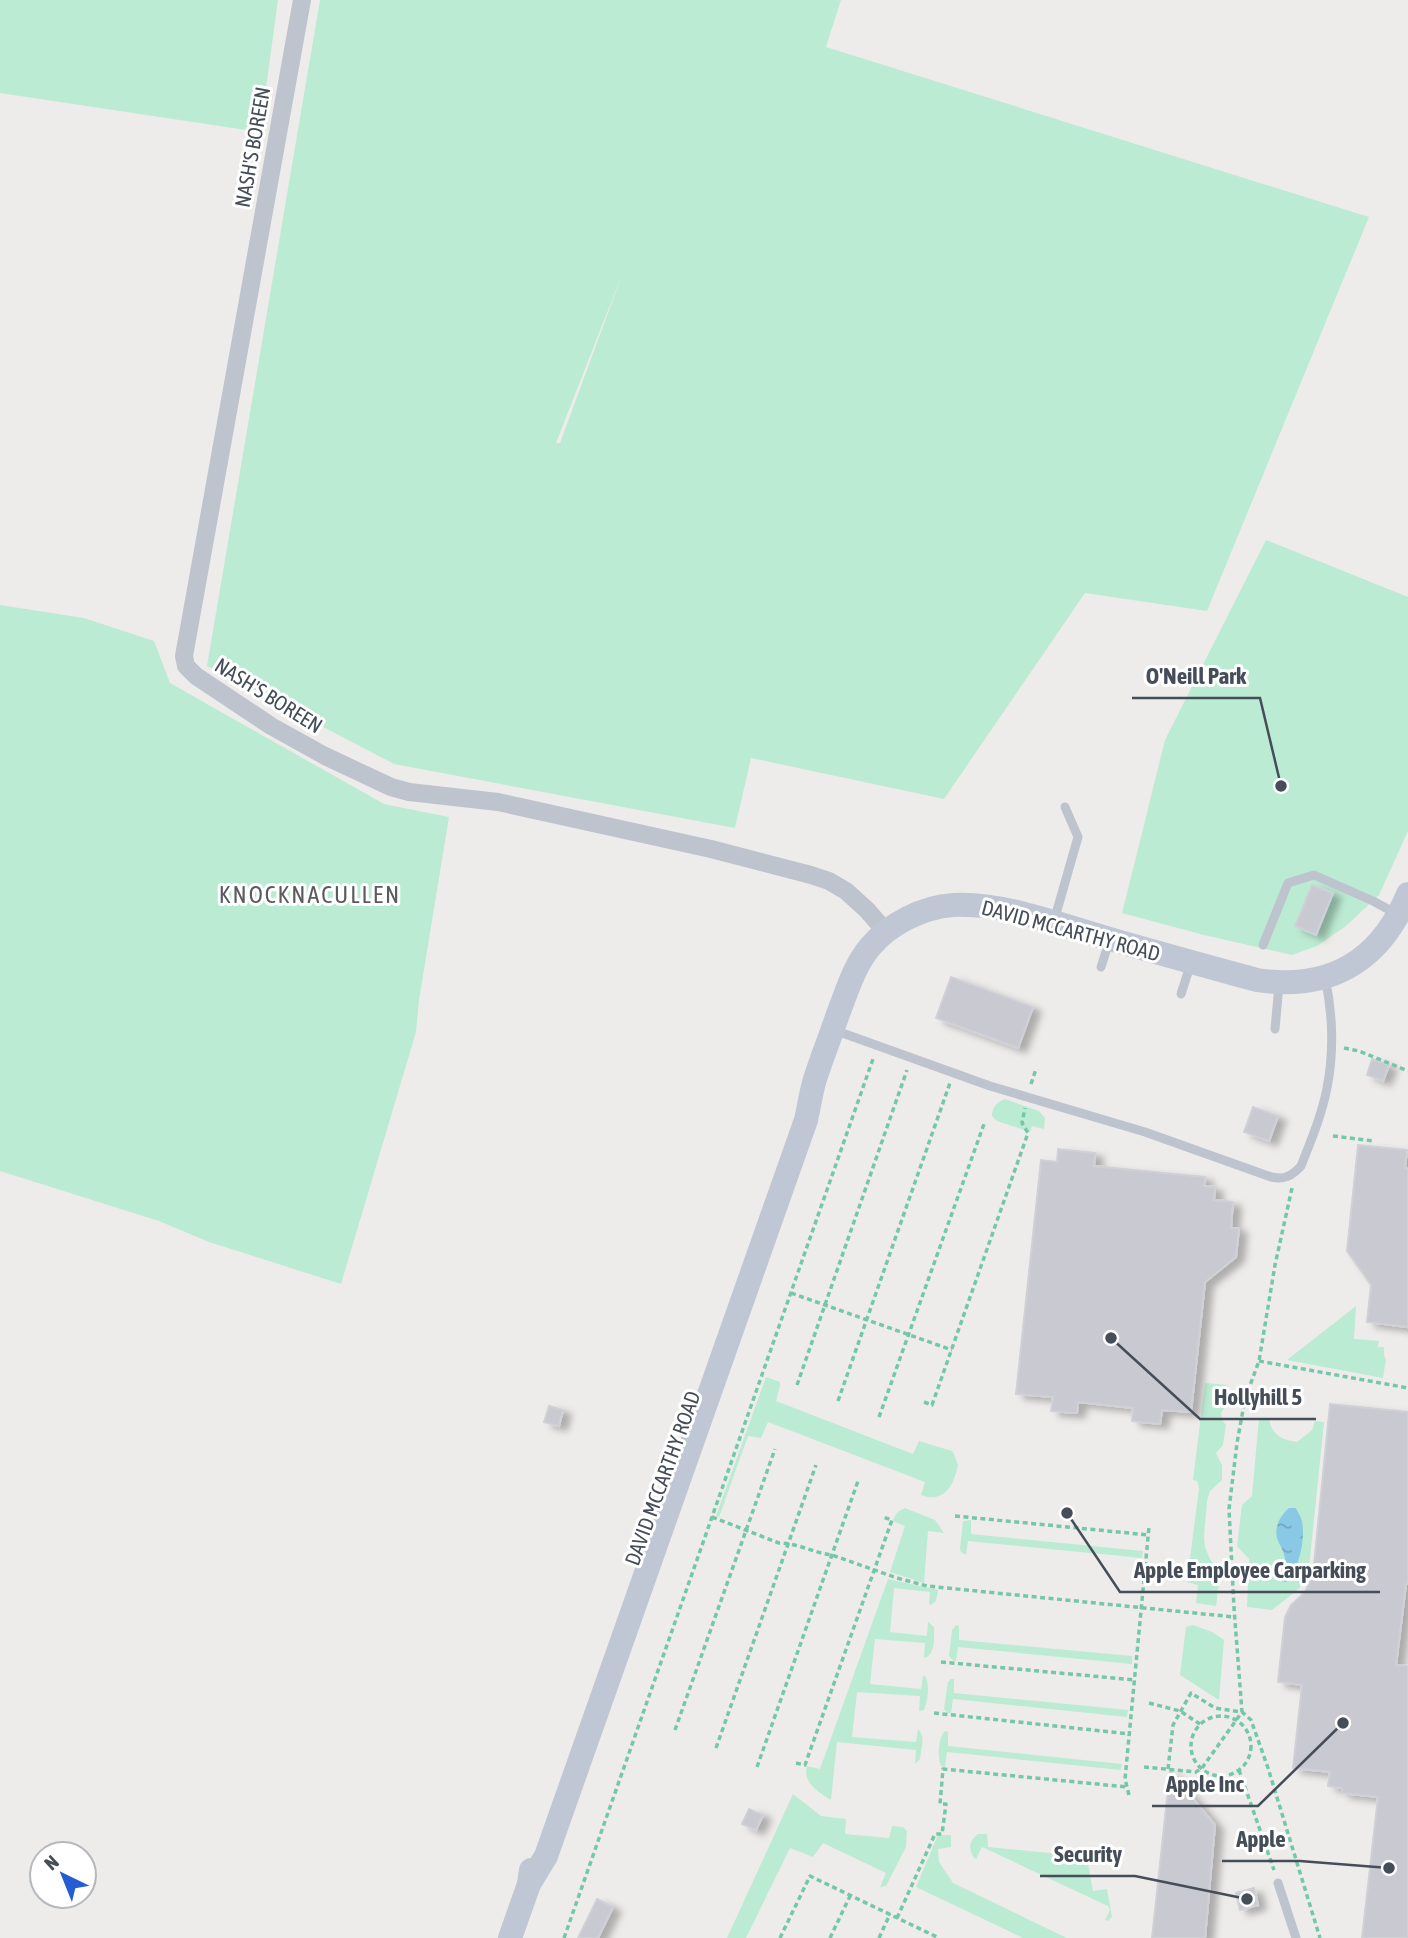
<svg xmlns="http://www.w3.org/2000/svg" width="1408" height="1938" font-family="'Asap Condensed',sans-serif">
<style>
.green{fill:#bbebd2;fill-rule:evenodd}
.water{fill:url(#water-ripples)}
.building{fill:#c9cad1;stroke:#d0d1d7;stroke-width:2;filter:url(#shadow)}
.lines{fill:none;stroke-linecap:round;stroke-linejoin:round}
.path{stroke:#75c7a7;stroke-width:3.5;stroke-dasharray:5 3.5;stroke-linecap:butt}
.lane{stroke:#bdc4cd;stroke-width:9}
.street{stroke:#bdc4cd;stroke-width:18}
.secondary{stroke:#bfc7d4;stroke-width:24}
.labels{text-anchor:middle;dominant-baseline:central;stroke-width:6;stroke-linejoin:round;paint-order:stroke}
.street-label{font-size:21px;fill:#454d58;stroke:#fff}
.quarter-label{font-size:24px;letter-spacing:2px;fill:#595b60;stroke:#fff}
.leader{fill:none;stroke:#454d58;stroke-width:2.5}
.callout-dot{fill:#454d58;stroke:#fff;stroke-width:2.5}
.callout-label{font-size:23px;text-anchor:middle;font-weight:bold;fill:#454d58;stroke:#fff;stroke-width:6;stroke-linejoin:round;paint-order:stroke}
</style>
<defs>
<pattern id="water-ripples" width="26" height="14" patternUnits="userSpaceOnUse" patternTransform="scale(1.75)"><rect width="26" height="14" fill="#8ac9e6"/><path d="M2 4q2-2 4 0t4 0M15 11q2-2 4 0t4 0" fill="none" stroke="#73a5bd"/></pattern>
<filter id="shadow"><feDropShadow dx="8" dy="4.5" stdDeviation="3.5" flood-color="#0004"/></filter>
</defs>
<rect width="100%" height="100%" fill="#eeeceb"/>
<g class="green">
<path d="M0,0H278L260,132L0,93Z"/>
<path d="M320,0H841L826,47L1369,217L1207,611L1085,593L944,799L751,758L735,828L394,764L207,666ZM623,272L560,443H556Z"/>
<path d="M1266,540L1408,597V831L1379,895L1346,926L1317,946L1292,955L1204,935L1122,913L1165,740Z"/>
<path d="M0,605L84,618L154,641L170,683L384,804L449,817L419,1000L416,1032L341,1284L209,1242L159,1221L0,1171Z"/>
<path d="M1005,1099L1039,1111L1045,1118L1044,1129L1032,1126L1030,1132L997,1121L992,1116C992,1107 997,1102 1005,1099Z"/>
<path d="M1356,1306L1354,1339L1379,1341L1378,1347H1384V1355L1386,1359L1383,1378L1287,1360Z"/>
<path d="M766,1377L780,1382V1386L776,1401L913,1454L919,1441L952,1451L954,1454L958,1465C954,1485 944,1504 921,1495L925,1482L768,1422L761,1438L748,1436L719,1517L716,1516Z"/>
<path d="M1205,1383L1227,1385L1229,1387V1401L1221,1413L1222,1420L1226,1425L1223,1445L1216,1453L1222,1465V1480L1210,1491L1207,1501L1204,1537L1205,1547L1210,1559L1220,1574L1216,1606L1196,1603L1198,1585L1187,1582L1199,1488L1197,1481L1193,1480Z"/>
<path d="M1259,1418H1269C1271,1435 1282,1440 1297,1442L1312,1430L1315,1421L1324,1422L1309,1568L1302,1569L1300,1588L1272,1610L1247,1607L1249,1559L1237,1546L1242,1505L1252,1496Z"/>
<path d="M905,1508L935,1520L944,1533L928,1531L924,1583L890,1572L905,1526L893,1521C895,1514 898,1511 905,1508Z"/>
<path d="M971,1520V1534L1143,1551L1142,1558L968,1541L966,1555L961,1552L960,1549L963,1521Z"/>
<path d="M888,1579L938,1590L936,1601L931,1605L929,1604L930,1592L894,1588L890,1632L927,1636L928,1622L934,1627C934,1637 936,1655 924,1658L925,1643L875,1639L870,1684L921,1689L923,1676H925C930,1684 928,1701 924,1710L919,1711L920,1696L857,1692L852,1737L916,1742L918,1729C926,1736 921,1749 920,1759L915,1764L916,1750L837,1742L831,1800C819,1793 802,1782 807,1766L820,1769Z"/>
<path d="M956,1625L959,1626V1640L1132,1656V1664L958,1647L956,1661H954L949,1656L952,1630Z"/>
<path d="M1193,1625L1212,1632L1224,1640L1219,1700L1180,1675L1186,1627Z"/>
<path d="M951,1679H954V1693L1128,1710L1127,1717L953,1699L951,1713H947L944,1709L948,1682Z"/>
<path d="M945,1731L948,1732V1746L1122,1764L1121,1770L947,1752L945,1767L941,1766C937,1757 938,1738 945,1731Z"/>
<path d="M793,1794L821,1816L846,1819L845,1834L889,1838L892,1826L903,1827L907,1831L906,1847L886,1886L880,1887L886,1873L823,1843L813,1857L790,1848L746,1938H727Z"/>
<path d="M978,1834H987L988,1847L1101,1858V1860L1088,1863L1093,1891L1107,1889L1112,1917L1108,1921L1105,1920L1110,1910L1108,1906L982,1847L976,1859L974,1858C968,1848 969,1841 978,1834Z"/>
<path d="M938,1835H951V1847L938,1849L939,1862L953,1883L1067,1938H1023L916,1887Z"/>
</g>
<path class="water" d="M1289,1508H1296C1296,1509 1301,1517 1301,1518C1307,1535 1299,1571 1286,1582L1282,1581C1282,1573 1285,1566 1285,1559C1284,1550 1279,1545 1277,1538C1274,1526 1281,1515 1289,1508Z"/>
<g class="building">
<path d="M1312,885L1333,893L1316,935L1295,926Z"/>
<path d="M951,977L1033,1007L1018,1048L936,1018Z"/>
<path d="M1372,1059L1389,1065L1383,1081L1367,1075Z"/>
<path d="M1253,1107L1278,1116L1269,1141L1244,1132Z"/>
<path d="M1358,1145L1407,1150L1405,1168L1408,1169V1327L1367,1322L1371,1285L1347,1251Z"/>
<path d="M1058,1149L1095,1153L1094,1166L1205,1177L1204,1186L1215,1187L1214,1200L1233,1202L1231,1228H1239L1236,1257L1205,1282L1191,1412L1162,1410L1160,1424L1132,1421L1133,1408L1078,1402L1077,1413L1051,1411L1053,1397L1016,1394L1041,1160L1057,1162Z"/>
<path d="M1330,1404L1408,1412V1584H1406L1396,1665L1408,1666V1938H1362L1378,1797L1342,1793V1788L1328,1786L1330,1772L1293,1768L1302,1685L1278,1682L1285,1617L1291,1605L1305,1592L1313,1574Z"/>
<path d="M549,1406L563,1410L559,1426L544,1422Z"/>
<path d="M1170,1771L1215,1825L1205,1938H1152Z"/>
<path d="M749,1809L763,1815L756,1830L742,1824Z"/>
<path d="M1254,1888L1258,1905L1240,1910L1236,1893Z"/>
<path d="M597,1899L613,1907L598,1938H578Z"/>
</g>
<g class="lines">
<g class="path">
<path d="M1344,1048L1359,1051L1408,1071"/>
<path d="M1031,1084L1036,1069"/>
<path d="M1333,1136L1374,1141"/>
<path d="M791,1293L952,1350"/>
<path d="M1259,1361L1408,1388"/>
<path d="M797,1385L907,1070"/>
<path d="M838,1401L950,1083"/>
<path d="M924,1402L932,1405L1028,1133L1022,1123L1025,1108"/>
<path d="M879,1417L984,1124"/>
<path d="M955,1516L1149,1535"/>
<path d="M712,1517L779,1543C798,1543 814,1553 832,1555L897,1578L927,1586L1234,1617"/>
<path d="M941,1662L1135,1680"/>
<path d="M1149,1703L1180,1711L1200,1724"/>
<path d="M934,1713L1130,1734"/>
<circle cx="1221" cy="1746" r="30"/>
<path d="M675,1730L775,1449"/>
<path d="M716,1748L816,1465"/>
<path d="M796,1763L805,1765L892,1520L883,1517"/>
<path d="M757,1767L858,1481"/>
<path d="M1144,1767L1196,1772L1202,1768L1242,1712L1234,1608L1229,1509L1237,1443L1245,1399L1259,1361L1275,1265L1292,1188"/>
<path d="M1168,1769L1173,1725L1191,1693L1215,1708L1242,1712L1251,1720L1268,1768L1320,1938"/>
<path d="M1239,1770L1274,1870"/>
<path d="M1129,1795L1125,1779L1149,1527"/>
<path d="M897,1918L935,1834H942L946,1804H940L943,1769L1127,1787"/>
<path d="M564,1938L873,1059"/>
<path d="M780,1938L810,1876L939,1938"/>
<path d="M830,1938L850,1896"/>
<path d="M879,1938L890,1914"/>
</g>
<g class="lane">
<path d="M1054,921L1078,837L1065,807"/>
<path d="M1263,945L1288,883L1314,875L1373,901L1397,914"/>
<path d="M1101,967L1109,942"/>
<path d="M1181,994L1191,963"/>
<path d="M1275,1029L1279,985"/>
<path d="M834,1030L990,1086L1145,1132L1271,1177C1284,1180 1292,1176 1301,1166C1311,1141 1322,1114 1327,1088C1334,1053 1333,1013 1325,978"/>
<path d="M1278,1883L1296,1938"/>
</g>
<path class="street" d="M302,0L184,656L186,666L196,676L271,726L325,756L391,787L409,792L498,802L711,849L811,875L829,881L846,891L867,910L886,932"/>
<g class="secondary">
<path d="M529,1884L546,1856L806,1120C809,1107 811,1092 815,1079C822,1057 831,1035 838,1014C847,991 854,966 870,947C889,924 923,907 953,905C1000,902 1058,924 1103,937C1154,952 1206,966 1257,980C1329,991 1380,962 1408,894"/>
<path d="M510,1938L529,1884L531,1870"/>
</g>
</g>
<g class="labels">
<g class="street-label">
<text transform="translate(252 147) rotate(-80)">NASH'S BOREEN</text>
<text transform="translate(269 695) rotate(32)">NASH'S BOREEN</text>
<text transform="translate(1071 930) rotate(15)">DAVID MCCARTHY ROAD</text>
<text transform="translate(662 1478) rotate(-70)">DAVID MCCARTHY ROAD</text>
</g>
<g class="quarter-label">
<text x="310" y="894">KNOCKNACULLEN</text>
</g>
</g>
<path class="leader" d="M1281 786L1260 698H1132M1111 1338L1200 1419H1316M1067 1513L1120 1592H1380M1343 1723L1258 1806H1152M1389 1868L1300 1861H1222M1247 1899L1135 1876H1040"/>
<g class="callout-dot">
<circle cx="1281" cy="786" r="7"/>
<circle cx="1111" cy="1338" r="7"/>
<circle cx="1067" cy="1513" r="7"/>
<circle cx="1343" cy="1723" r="7"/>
<circle cx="1389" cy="1868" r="7"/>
<circle cx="1247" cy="1899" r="7"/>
</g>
<g class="callout-label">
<text x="1196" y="684">O'Neill Park</text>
<text x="1258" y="1405">Hollyhill 5</text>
<text x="1250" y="1578">Apple Employee Carparking</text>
<text x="1205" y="1792">Apple Inc</text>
<text x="1261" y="1847">Apple</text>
<text x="1088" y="1862">Security</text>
</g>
<g transform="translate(63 1875) rotate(317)"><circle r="33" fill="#ffffff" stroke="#b5b8bc" stroke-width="2"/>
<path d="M0-5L12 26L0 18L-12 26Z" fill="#235dd1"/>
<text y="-10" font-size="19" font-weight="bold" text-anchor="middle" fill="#454d58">N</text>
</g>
</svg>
